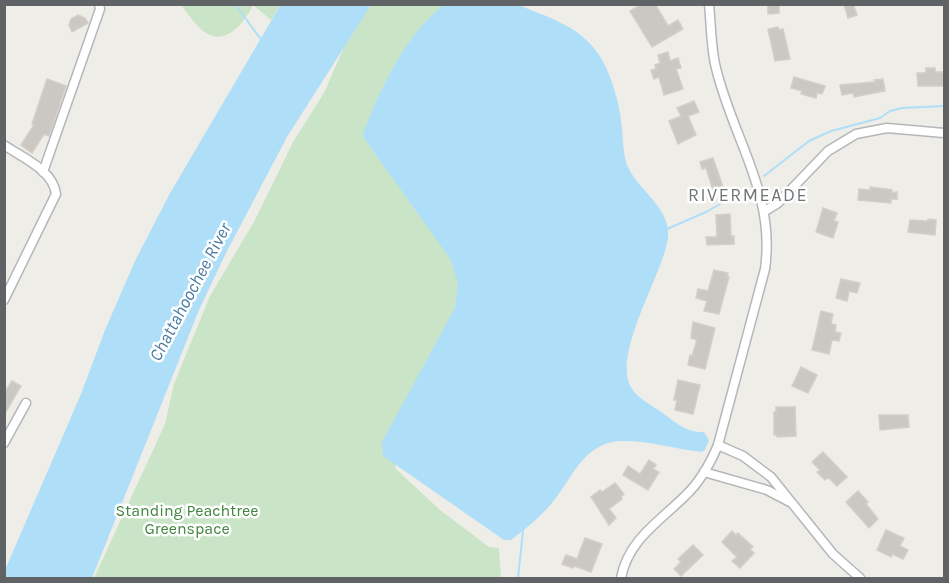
<svg xmlns="http://www.w3.org/2000/svg" width="949" height="583" font-family="Karla,sans-serif">
<style>
.green{fill:#c9e4c6}
.water{fill:#afdff8}
.lines{fill:none;stroke-linecap:round;stroke-linejoin:round}
.stream{stroke:#afdff8;stroke-width:2}
.building{fill:#cbc8c4;stroke:#d4cec6;stroke-width:1.5}
.minor-casing{stroke:#b4b7ba;stroke-width:11}
.minor{stroke:#fff;stroke-width:8}
.labels{text-anchor:middle;dominant-baseline:central;stroke-width:5;stroke-linejoin:round;paint-order:stroke}
.park-label{font-size:16px;fill:#42853e;stroke:#fff}
.neighbourhood-label{font-size:18px;letter-spacing:1.5px;fill:#707578;stroke:#fff}
.water-label{font-size:18px;font-style:italic;fill:#497ba1;stroke:#fff}
</style>
<rect width="100%" height="100%" fill="#efede7"/>
<g class="green">
<path d="M181,5H280L271,20L253,5C245,21 227,46 206,33C196,27 188,13 181,5Z"/>
<path d="M366,5H449L451,253L465,298L423,370L395,468L440,510L489,547L499,548L501,578H94L165,424L174,384L210,296L255,220L293,142L324,93L352,29Z"/>
</g>
<g class="water">
<path d="M281,4L371,5L287,137L226,253L199,310L92,578H5V570L81,394L105,330L135,261L169,195Z"/>
<path d="M444,5C467,4 490,3 512,4C521,5 530,10 538,13C579,28 602,46 614,89C618,101 621,116 622,129C623,141 623,153 627,165C638,191 671,207 668,238C663,275 610,356 632,389C638,398 651,405 660,411C674,421 686,433 704,432L709,440L705,450L702,452C675,449 647,440 620,441C583,443 572,479 552,503C540,517 526,529 511,540H504L383,456L382,442L455,308L458,284L451,260L364,138L363,134C379,91 407,32 444,5Z"/>
</g>
<g class="lines">
<g class="stream">
<path d="M235,4L262,41"/>
<path d="M764,176L809,141L831,131L880,118L890,111L902,108L944,106"/>
<path d="M667,229L706,212L748,188"/>
<path d="M518,578L523,531"/>
</g>
</g>
<g class="building">
<path d="M642,4H655L668,26L678,20L683,29L652,47L630,11Z"/>
<path d="M768,4H779V13L768,14Z"/>
<path d="M844,4H853L857,15L848,18Z"/>
<path d="M78,15L85,18L88,23L72,32L69,25L71,19Z"/>
<path d="M778,27L779,30L783,29L790,59L775,61L768,29Z"/>
<path d="M668,52L670,61L678,58L681,68L676,69L683,89L664,95L659,77L654,79L651,70L656,69L655,65L660,63L658,55Z"/>
<path d="M926,68H935V72H945V86H918L917,73H926Z"/>
<path d="M794,77L825,86L822,94L817,93L816,98L801,94L802,91L791,88Z"/>
<path d="M47,79L66,86L49,136L44,134L32,153L21,145L34,125L32,124Z"/>
<path d="M883,79L885,91L854,97L853,93L842,95L840,85L875,82L874,80Z"/>
<path d="M694,101L699,112L688,116L696,135L678,144L669,121L681,116L677,108Z"/>
<path d="M713,158L723,187L713,190L706,168L702,169L700,162Z"/>
<path d="M870,187L892,190V193L897,192V199H891V203L858,200L859,189L870,190Z"/>
<path d="M823,208L837,213L834,221L838,222L833,238L816,232Z"/>
<path d="M730,214L731,236H734V244L707,245L706,237H717L716,215Z"/>
<path d="M928,219L936,220L935,235L908,232L910,220L928,221Z"/>
<path d="M714,270L728,273L727,277H729L719,314L704,311L707,301L696,298L698,289L708,291Z"/>
<path d="M841,279L860,283L857,293L849,291L847,301L836,298Z"/>
<path d="M821,311L833,314L831,324L836,325L835,332L841,333L839,341L832,340L829,354L812,350Z"/>
<path d="M693,322L715,328L705,369L688,365L690,355L692,356L697,340L691,338Z"/>
<path d="M801,367L817,375L808,393L792,386Z"/>
<path d="M678,380L700,385L693,414L675,410L677,400H674Z"/>
<path d="M12,381L21,386L4,415V393Z"/>
<path d="M776,407H795L796,436L777,437V435H774V412H776Z"/>
<path d="M879,415H908L909,427L880,430Z"/>
<path d="M823,452L847,477L837,486L830,479L827,478L825,480L817,472L820,470L812,462Z"/>
<path d="M649,460L656,465L653,469L659,472L648,490L623,475L628,466L640,474Z"/>
<path d="M615,483L624,494L621,497L622,499L609,509L616,518L609,525L591,497L600,490L602,492Z"/>
<path d="M858,491L868,502L866,504L878,519L869,528L846,502Z"/>
<path d="M886,530L904,538L900,546L908,550L903,559L892,554L891,557L877,550Z"/>
<path d="M732,531L736,535L738,533L753,547L750,549L754,553L740,568L732,561L737,557L722,542Z"/>
<path d="M585,538L602,544L591,572L574,566L573,568L562,564L566,555L577,559Z"/>
<path d="M693,545L703,555L681,576L674,569L681,562L678,559Z"/>
</g>
<g class="lines">
<g class="minor-casing">
<g id="minor">
<path d="M4,145C23,158 53,170 56,194L4,300"/>
<path d="M43,172L100,9L99,4"/>
<path d="M765,211L778,203L828,151L856,134L887,128L944,133"/>
<path d="M4,443L26,403"/>
<path d="M718,445L743,456L771,477L833,554L860,578"/>
<path d="M704,472L767,490L790,502"/>
<path d="M621,578C628,540 660,521 685,496C700,482 710,464 718,445L765,269C776,192 731,136 715,64C711,45 711,24 709,4"/>
</g>
</g>
<use href="#minor" class="minor"/>
</g>
<g class="labels">
<g class="park-label">
<text x="187" y="510">Standing Peachtree<tspan x="187" dy="18">Greenspace</tspan></text>
</g>
<g class="neighbourhood-label">
<text x="748" y="195">RIVERMEADE</text>
</g>
<g class="water-label">
<text transform="translate(190 292) rotate(-62)">Chattahoochee River</text>
</g>
</g>
<rect width="949" height="583" fill="none" stroke="#5f6366" stroke-width="12"/>
</svg>
